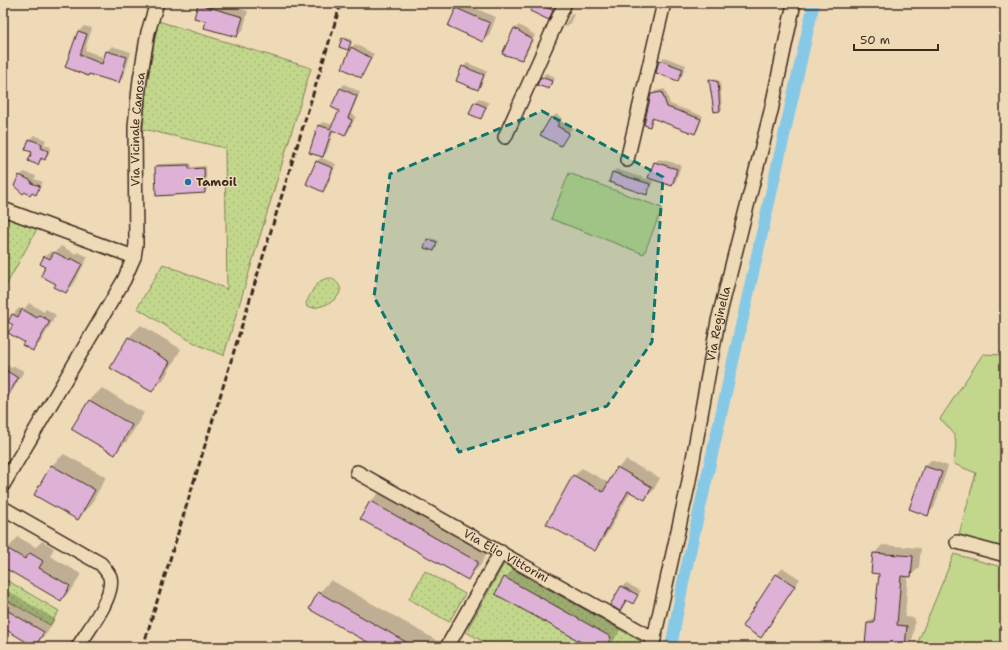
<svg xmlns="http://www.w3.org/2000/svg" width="1008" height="650" font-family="'Shantell Sans',sans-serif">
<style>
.grass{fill:url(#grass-dots);stroke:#7f8055}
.park{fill:#c3d78c;stroke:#7f8055}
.shadow{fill:#0003}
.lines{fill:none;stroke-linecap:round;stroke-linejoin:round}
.canal{stroke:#86c9e7;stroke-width:12}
.building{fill:#deb2d7;stroke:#3b2a1e}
.street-casing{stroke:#3b2a1e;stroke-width:16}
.street{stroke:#efdab8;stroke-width:13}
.rail{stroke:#3b2a1e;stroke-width:3;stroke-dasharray:6 3;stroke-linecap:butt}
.marked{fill:#0f766e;fill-opacity:0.2;stroke:#0f766e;stroke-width:3;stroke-dasharray:8 5;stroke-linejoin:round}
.poi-dot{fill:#1f6fb2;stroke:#efdab8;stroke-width:1.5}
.labels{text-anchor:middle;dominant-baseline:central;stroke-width:3;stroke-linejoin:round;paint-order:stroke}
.street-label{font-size:12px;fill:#3b2a1e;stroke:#efdab8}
.poi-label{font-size:12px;font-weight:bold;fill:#3b2a1e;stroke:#efdab8;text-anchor:start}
</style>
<defs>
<pattern id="grass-dots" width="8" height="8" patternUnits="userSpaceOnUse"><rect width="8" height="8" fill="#c3d78c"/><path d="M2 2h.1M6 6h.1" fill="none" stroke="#a8b978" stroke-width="1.8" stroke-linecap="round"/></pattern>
</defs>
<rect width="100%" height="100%" fill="#efdab8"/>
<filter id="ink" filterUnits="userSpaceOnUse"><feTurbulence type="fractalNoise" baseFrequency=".025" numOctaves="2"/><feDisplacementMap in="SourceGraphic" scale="8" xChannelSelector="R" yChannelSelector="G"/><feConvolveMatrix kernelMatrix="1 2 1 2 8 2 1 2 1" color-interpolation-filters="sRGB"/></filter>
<g filter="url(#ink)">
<g class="grass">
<path d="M158,21L311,68L224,355C193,346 164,324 137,308L163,264L227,289L225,148L143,129L147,85Z"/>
<path d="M3,216L37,229L3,291Z"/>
<path d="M331,278C357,293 322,311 307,307L306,303C312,292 316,278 331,278Z"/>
<path d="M504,564L642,642L639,647H493L466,632Z"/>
<path d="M425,571L465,594L449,622L409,599Z"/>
<path d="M3,578L59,611L50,625L3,598Z"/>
</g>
<g class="park">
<path d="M569,173L662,208L644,254L551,219Z"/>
<path d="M983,354L1005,355V550L958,538L976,473L954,464C956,439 960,437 940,419Z"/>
<path d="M954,554L1005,568V647H916Z"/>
</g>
<g class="shadow">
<path d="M200,3H222L248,11L243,30L237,36L207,20L199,4Z"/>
<path d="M282,3L275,6L266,4V3Z"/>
<path d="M462,3L496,17L489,35L483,41L449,26L457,8Z"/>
<path d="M535,3H550L556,6L548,19L532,11Z"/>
<path d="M572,13L574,14L570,23L566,27L564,26Z"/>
<path d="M519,25L535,35L526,55L522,59L503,53L515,29Z"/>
<path d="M84,26L92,28L85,50L105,58L107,51L112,46L131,52L124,76L119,82L90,73L88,75L66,67L79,31Z"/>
<path d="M345,37L352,40L347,49L341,46Z"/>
<path d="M355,44L374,54L360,77L351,48Z"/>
<path d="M664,57L686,65L682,76L678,80L660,61Z"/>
<path d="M467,63L487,71L481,85L477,89L463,67Z"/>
<path d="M546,73L555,77L553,84L549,88L542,77Z"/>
<path d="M711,78L720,81L722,109L720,111H715L710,79Z"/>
<path d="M344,84L360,92L351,114L356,116L349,131L345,135L334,130L327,152L322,158L336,164L327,187L322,191L307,184L317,161L322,156L319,125L323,122L333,125L340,110L332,106L341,88Z"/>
<path d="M665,89L670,104L703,116L698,130L695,133L654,118L650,126L652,95L655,91Z"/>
<path d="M479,98L489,103L484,113L480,118L475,102Z"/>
<path d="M556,114L562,118L561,121L572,128L560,145L552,118Z"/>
<path d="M34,135L46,140L44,144L51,147L48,155L38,163L33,152L26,149L30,139Z"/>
<path d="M659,159L681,165L676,181L672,185L654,163Z"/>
<path d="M191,163V167L206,166L207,190L204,192L156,166L158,164Z"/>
<path d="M616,169L653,181L650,191L647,194L611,182L613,172Z"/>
<path d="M24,172L36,176L34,179L43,182L36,193L20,176Z"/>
<path d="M430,238L438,240L434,250L428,240Z"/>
<path d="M61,246L76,254L78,252L88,257L72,286L66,292L57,284L47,267L45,257L51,251L55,253Z"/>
<path d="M29,303L44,312L46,309L56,315L40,343L33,350L25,342L14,324L13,314L19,308L23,310Z"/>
<path d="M141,325L181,349L164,379L152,391L128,338Z"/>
<path d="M3,363L12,368L14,366L24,371L7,400L3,404Z"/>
<path d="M102,388L144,413L127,441L114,454L73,429L90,400Z"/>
<path d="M64,454L106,477L90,506L78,519L51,466Z"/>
<path d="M626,460L660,478L653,491L644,499L631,491L603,541L595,550L574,476L582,468L609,483L618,468Z"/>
<path d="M931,460L948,466L934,508L928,514L925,466Z"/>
<path d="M383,489L489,549L480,566L468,578L370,502Z"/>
<path d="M18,537L36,547L42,541L54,548L50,556L81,574L73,588L61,600L3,565V554Z"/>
<path d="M882,545L921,548L919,567L911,576L908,575L905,617L915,618L913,638L905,647L868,623L876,615L880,573L874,554Z"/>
<path d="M517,565L623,625L614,640L607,647H592L505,578Z"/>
<path d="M783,568L800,579L767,630L761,636L744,625L777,574Z"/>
<path d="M331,580L436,640L432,647H379L319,593Z"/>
<path d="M626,583L641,591L633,602L628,600L620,610L622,587Z"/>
<path d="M3,588L55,619L47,633L34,646L3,627Z"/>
</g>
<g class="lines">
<path class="canal" d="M671,647L683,583L814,3"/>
</g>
<g class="building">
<path d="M534,3L553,10L549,20L530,11Z"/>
<path d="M198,4L243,17L237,37L204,28L206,21L194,18Z"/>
<path d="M456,8L490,23L483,42L448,26Z"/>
<path d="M514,28L532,39L522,60L502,54Z"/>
<path d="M78,31L87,34L80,55L102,64L106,51L127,57L119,83L89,74L88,76L65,67Z"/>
<path d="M342,38L351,42L348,50L339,47Z"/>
<path d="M351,47L371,58L361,78L342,68Z"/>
<path d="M659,60L683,69L678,81L656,73Z"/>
<path d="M462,66L484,75L478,90L456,81Z"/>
<path d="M541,77L552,81L549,89L537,85Z"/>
<path d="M709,79L718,82L720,111L714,112Z"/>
<path d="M340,88L357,96L348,118L352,120L345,136L332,130L323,157L309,153L318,125L330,129L339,111L331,107Z"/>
<path d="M662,92L667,107L701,119L695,134L652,118L650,127L644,125L651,94Z"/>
<path d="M474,102L486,107L481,119L469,114Z"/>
<path d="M551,117L559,123L557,126L569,133L561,146L540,135Z"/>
<path d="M29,139L42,144L41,148L48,151L45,160L41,158L38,165L28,161L32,152L25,150Z"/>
<path d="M316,161L333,168L323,192L306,184Z"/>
<path d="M654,162L677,169L672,186L648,178Z"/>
<path d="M189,165V169L204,168L205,193L156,196L155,166Z"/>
<path d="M612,172L650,184L647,195L609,182Z"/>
<path d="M19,175L32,181L31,183L40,186L36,195L32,193L30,196L25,192L23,194L14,186Z"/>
<path d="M427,239L437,242L434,251L424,248Z"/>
<path d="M54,252L70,260L71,258L82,264L66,293L54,287L56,284L41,276L45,267L40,264L44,256L50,259Z"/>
<path d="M22,309L37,318L39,315L50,321L33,351L22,345L24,342L8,333L13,325L8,322L12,314L18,317Z"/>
<path d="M128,337L170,362L152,392L110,368Z"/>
<path d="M7,371L18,378L3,404V378Z"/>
<path d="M89,400L132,425L115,455L71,429Z"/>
<path d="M51,465L95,490L78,520L34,495Z"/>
<path d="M924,466L942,472L928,516L909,509Z"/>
<path d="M617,467L652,487L645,500L628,491L595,551L546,524L573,475L603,492Z"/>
<path d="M370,501L478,562L468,580L360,519Z"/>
<path d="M3,546L25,559L30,553L43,561L39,568L70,586L61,601L3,567Z"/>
<path d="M873,553L913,556L911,577L901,576L897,625L907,626L905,647L865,645L867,623H874L879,574L871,573Z"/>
<path d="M776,574L795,586L761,638L742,626Z"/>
<path d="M504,577L611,637L606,647H590L495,594Z"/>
<path d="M621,586L638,595L633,604L626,600L620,611L610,605Z"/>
<path d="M318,592L415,647H377L349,632L309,609Z"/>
<path d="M3,608L44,632L35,647L3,628Z"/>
</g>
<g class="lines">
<g class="street-casing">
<g id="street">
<path d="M505,137L565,3"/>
<path d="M627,160L664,3"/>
<path d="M3,209L134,257"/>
<path id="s1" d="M357,472L654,639"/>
<path id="s2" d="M3,485L124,280L134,257L136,244L135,126L140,79L148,32L157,3"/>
<path d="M3,508L101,564C104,568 108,572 110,577C115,596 88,630 78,647"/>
<path d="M957,542L1005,555"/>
<path d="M447,647L501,552"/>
<path id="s3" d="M652,647L688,486L718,321L771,111L794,3"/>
</g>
</g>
<use href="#street" class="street"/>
<path class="rail" d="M143,647L341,3"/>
</g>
</g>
<path class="marked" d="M542,111L663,177L652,342L607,406L459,452L374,297L390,174Z"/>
<circle class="poi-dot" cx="188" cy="182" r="4"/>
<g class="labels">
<g class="street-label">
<text stroke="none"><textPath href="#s2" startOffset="391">Via Vicinale Canosa</textPath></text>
<text stroke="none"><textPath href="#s3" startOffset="330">Via Reginella</textPath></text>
<text stroke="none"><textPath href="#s1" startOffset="171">Via Elio Vittorini</textPath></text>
</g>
<g class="poi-label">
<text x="196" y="182">Tamoil</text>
</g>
</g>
<rect width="1008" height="650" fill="none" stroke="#efdab8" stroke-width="16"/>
<rect x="8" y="8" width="992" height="634" fill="none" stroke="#3b2a1e" stroke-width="1.5" filter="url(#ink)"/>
<path d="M854 44v6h84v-6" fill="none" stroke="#3b2a1e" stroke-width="2"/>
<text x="860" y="44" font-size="12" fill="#3b2a1e" stroke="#efdab8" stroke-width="3" paint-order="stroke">50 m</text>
</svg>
